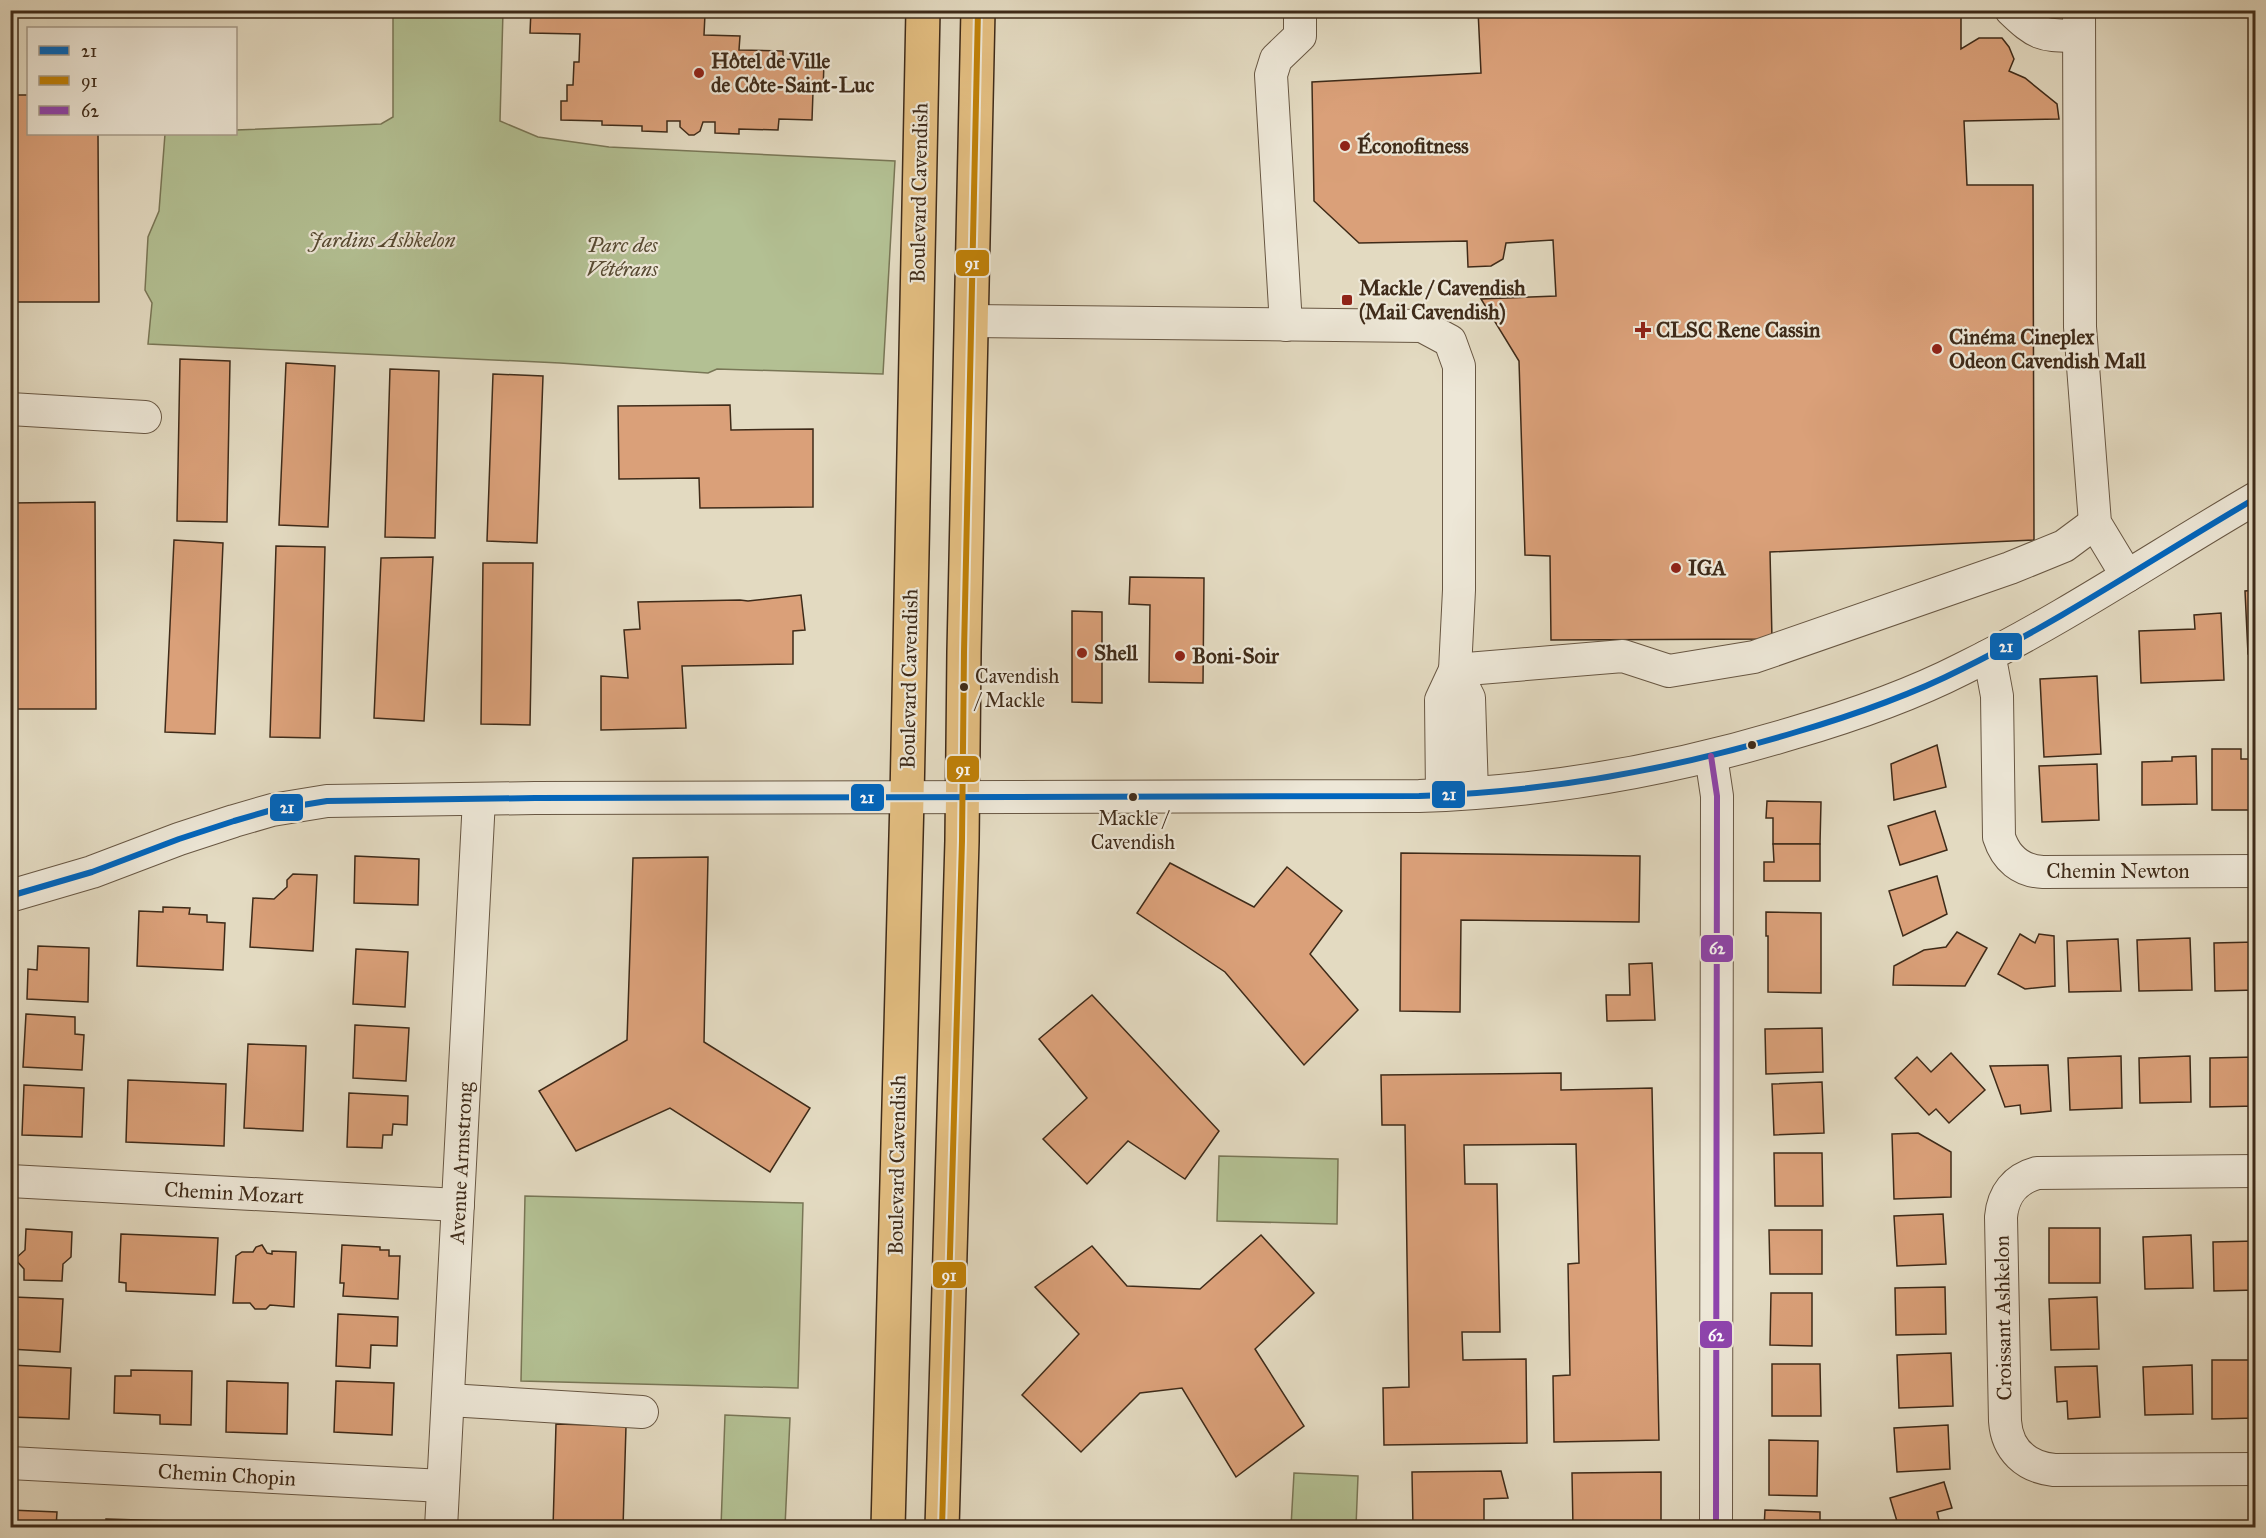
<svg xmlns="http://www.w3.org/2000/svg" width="2266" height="1538" font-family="'IM FELL Great Primer',serif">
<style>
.green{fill:#b3c093;stroke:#797656;stroke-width:1.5}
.building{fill:#daa079;stroke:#3f2b19;stroke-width:1.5}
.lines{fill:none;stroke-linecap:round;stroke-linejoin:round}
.minor-casing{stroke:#685743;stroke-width:34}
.major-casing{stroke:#3f2b19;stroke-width:36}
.minor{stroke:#ede7d7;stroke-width:32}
.major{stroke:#e2bd80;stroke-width:33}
.bus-1-casing{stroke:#ede7d7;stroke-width:10}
.bus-2-casing{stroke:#ede7d7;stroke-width:10}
.bus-3-casing{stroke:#ede7d7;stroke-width:10}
.bus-1{stroke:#0065bd;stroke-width:6}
.bus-2{stroke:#c08108;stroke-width:6}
.bus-3{stroke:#8e44ad;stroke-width:6}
.poi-dot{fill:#8f2418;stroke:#ede7d7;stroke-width:2}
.bus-dot{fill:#3f2b19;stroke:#ede7d7;stroke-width:2}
.labels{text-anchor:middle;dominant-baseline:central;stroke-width:4.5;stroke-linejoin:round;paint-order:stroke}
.bus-label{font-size:20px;fill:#3f2b19;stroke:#ede7d7;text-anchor:start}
.poi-label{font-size:21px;font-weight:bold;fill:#3f2b19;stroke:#ede7d7;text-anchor:start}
.street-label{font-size:21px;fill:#3f2b19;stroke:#ede7d7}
.park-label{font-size:21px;font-style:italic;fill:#564931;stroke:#ede7d7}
.line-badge{stroke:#ede7d7;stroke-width:2}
.badge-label{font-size:16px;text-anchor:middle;font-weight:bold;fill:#fff}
</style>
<rect width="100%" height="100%" fill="#e3dac1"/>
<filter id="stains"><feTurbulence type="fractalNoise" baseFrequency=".00333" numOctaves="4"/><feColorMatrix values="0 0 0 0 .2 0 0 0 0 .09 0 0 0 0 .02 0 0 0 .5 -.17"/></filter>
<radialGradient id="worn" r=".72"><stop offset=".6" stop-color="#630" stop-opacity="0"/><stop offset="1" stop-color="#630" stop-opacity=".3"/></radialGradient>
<g class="green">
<path d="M393,11H503L500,121L538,137L609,147L895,161L883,374L717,369L708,373L560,363L148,344L152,303L145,290L148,237L159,211L165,134H236V130L381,124L393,117Z"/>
<path d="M1219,1156L1338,1159L1337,1224L1217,1221Z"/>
<path d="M525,1196L803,1203L798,1388L521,1381Z"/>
<path d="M725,1415L790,1418L785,1527H721Z"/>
<path d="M1294,1473L1358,1476L1356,1527H1291Z"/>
</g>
<g class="building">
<path d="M531,10H725L718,14H705L704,35L740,36L739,50L783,51V59L824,61L823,93L813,92L812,120L779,119L778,130L739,129V134L715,133V122H703L700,131L694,135H689L680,127V121H667V132L642,131V126L602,125V121L561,120V101H567V85H573L574,62H579L580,34L530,33Z"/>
<path d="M1478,10H1961V49L1979,38H2002L2009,47L2014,59L2009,71L2025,78L2057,104L2059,119L1964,121L1967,185H2033L2034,540L1770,552L1772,639L1551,640L1550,556L1525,555L1519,361L1481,299L1556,296L1553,240L1506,243L1503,259L1491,266L1468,267L1467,241L1359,243L1314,201L1312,82L1481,73Z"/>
<path d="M10,95H28V134H98L99,302H11Z"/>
<path d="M180,359L230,361L227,522L177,521Z"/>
<path d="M286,363L335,366L328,527L279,525Z"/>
<path d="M390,369L439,371L435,538L385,537Z"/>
<path d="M493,374L543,376L537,543L487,541Z"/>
<path d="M730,405L731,430L813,429V507L700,508L699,478L619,479L618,406Z"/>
<path d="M95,502L96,709H10V503Z"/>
<path d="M174,540L223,543L215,734L165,732Z"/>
<path d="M276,546L325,547L320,738L270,737Z"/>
<path d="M433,557L424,721L374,718L381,558Z"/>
<path d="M483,563H533L530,725L481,724Z"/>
<path d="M1130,577L1204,578L1203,683L1149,682L1150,605L1129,604Z"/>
<path d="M2256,590V654H2248L2245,591Z"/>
<path d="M801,595L805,630L793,631V664L682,666L686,728L601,730V676L628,678L624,630L640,629L638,602L740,600L748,601Z"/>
<path d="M1072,611L1102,612V703L1072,702Z"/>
<path d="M2221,613L2224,680L2141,683L2139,631L2195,629L2194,615Z"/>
<path d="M2097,676L2101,754L2044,757L2040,679Z"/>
<path d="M1937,745L1946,787L1894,800L1891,764Z"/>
<path d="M2212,749H2241V759H2256V810H2212Z"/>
<path d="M2196,756L2197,804L2142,805V762L2172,761V757Z"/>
<path d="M2097,764L2099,820L2042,822L2039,766Z"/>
<path d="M1767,801L1821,802L1820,844H1773V818H1766Z"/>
<path d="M1935,811L1947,850L1900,865L1888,826Z"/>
<path d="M1773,844H1820V881H1764V862H1774Z"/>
<path d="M1401,853L1640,856L1639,922L1461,920L1460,1012L1400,1011Z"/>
<path d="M355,856L419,859L418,905L354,903Z"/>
<path d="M708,857L704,1042L810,1108L770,1172L670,1108L576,1151L539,1091L627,1040L633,858Z"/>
<path d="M1170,863L1254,907L1287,867L1342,911L1310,954L1358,1010L1304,1065L1225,972L1137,913Z"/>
<path d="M293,874L317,875L313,951L250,947L253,898L274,899L287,887V880Z"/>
<path d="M1937,876L1947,914L1903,936L1889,891Z"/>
<path d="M163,907L190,908L189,914L207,915V922L225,923L223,970L137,966L139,911L163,912Z"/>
<path d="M1766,912L1821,913V993L1768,992V936H1766Z"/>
<path d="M1957,932L1987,948L1965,986L1893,985L1894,966L1924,950L1946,947Z"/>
<path d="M2020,934L2035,943L2039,934L2054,936L2055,986L2025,989L1998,974Z"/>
<path d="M2190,938L2192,990L2139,991L2137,940Z"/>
<path d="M2118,939L2121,991L2069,992L2067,941Z"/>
<path d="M2256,942V990L2215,991L2214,943Z"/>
<path d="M38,946L89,948L88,1002L27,999L28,969L37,970Z"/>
<path d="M356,949L408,952L405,1007L353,1004Z"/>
<path d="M1652,963L1655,1020L1607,1021L1606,995H1630L1629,964Z"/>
<path d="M1092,995L1219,1131L1185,1179L1128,1141L1087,1184L1043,1139L1087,1098L1039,1039Z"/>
<path d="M26,1014L75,1017V1034L84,1035L82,1070L23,1067Z"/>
<path d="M355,1025L409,1028L406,1081L353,1078Z"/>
<path d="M1822,1028L1823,1072L1766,1074L1765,1029Z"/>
<path d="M248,1044L306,1046L303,1131L244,1128Z"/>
<path d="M1951,1053L1985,1090L1949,1123L1936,1109L1929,1115L1895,1078L1917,1057L1931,1072Z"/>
<path d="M2121,1056L2122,1108L2070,1110L2068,1058Z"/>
<path d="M2190,1056L2191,1102L2140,1103L2139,1058Z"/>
<path d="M2256,1057V1106L2210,1107V1058Z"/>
<path d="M2048,1065L2051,1111L2021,1114L2020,1105L2005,1107L1990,1066Z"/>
<path d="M1561,1073V1090L1652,1088L1659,1440L1554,1442L1553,1376L1570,1375L1568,1264L1579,1263L1576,1144L1464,1145L1465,1184H1497L1500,1332H1462L1463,1360L1526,1359L1527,1443L1384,1445L1383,1388L1409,1387L1405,1125H1382L1381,1075Z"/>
<path d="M128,1080L226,1084L224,1146L126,1142Z"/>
<path d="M1822,1082L1824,1133L1774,1135L1772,1084Z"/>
<path d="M24,1085L84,1088L82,1137L22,1135Z"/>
<path d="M349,1093L408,1096L407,1125L393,1124L392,1135H383L382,1148L347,1147Z"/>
<path d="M1918,1133L1951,1152V1197L1894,1199L1892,1134Z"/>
<path d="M1774,1153H1822L1823,1206H1775Z"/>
<path d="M1943,1214L1946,1264L1897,1266L1894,1216Z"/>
<rect x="2049" y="1228" width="51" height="55"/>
<path d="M26,1229L72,1232L71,1257L63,1264L62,1281L24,1280V1269L15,1259L25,1250Z"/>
<path d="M1769,1230H1822V1274H1770Z"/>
<path d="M121,1234L218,1238L215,1295L126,1291V1283L119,1282Z"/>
<path d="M1261,1235L1314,1293L1255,1349L1304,1426L1236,1477L1182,1388L1140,1393L1081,1452L1022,1395L1079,1334L1035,1287L1092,1246L1127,1286L1200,1289Z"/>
<path d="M2191,1235L2193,1288L2145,1289L2143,1237Z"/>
<path d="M2256,1241V1290L2214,1291L2213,1242Z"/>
<path d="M262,1245L267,1253L272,1254V1251L296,1252L294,1307L270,1305L266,1309H255L250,1303H233L236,1256L242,1252H253L256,1247Z"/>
<path d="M342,1245L380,1247V1250H389V1256H400L398,1299L343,1296L344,1283H340Z"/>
<path d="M1945,1287L1946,1334L1896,1335L1895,1288Z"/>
<path d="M1771,1293H1812V1346L1770,1345Z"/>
<path d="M13,1297L63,1299L60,1352L10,1349Z"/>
<path d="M2097,1297L2099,1349L2051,1350L2049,1299Z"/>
<path d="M338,1314L398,1317L397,1346L371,1345L370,1368L336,1366Z"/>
<path d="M1951,1353L1953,1406L1899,1408L1897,1355Z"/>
<path d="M2212,1360H2256V1418L2212,1419Z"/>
<path d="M1772,1364H1820L1821,1416H1772Z"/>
<path d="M10,1365L71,1368L69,1419L10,1417Z"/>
<path d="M2192,1365L2193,1414L2145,1415L2143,1367Z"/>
<path d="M2097,1366L2100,1417L2068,1419L2067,1401L2057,1402L2055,1367Z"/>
<path d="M131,1370L192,1371L191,1425L160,1424V1415L114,1413L115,1376H131Z"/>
<path d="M227,1381L288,1383L287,1434L226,1432Z"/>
<path d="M336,1381L394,1383L392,1435L334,1432Z"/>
<path d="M556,1424L626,1426L623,1528H553Z"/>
<path d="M1948,1425L1950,1469L1897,1472L1894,1428Z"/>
<path d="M1769,1440L1818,1441L1817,1496L1769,1495Z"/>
<path d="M1501,1471L1508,1498L1484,1499V1528H1413L1412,1472Z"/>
<path d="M1661,1472V1528H1573L1572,1473Z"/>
<path d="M1944,1482L1952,1508L1937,1512L1941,1528H1899L1890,1498Z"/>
<path d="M10,1510L57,1512L56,1528H10Z"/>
<path d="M1765,1510L1820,1512V1528H1764Z"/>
<path d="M106,1519L206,1522V1528H106Z"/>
</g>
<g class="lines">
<g class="minor-casing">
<g id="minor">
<path d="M2011,10C2039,37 2042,35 2079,36"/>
<path d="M2079,10L2080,327L2095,523L2127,576"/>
<path d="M971,321L1422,326L1450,341L1459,366V590L1455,670L1441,700L1442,795"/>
<path d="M1286,325L1271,75L1276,59L1300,36V10"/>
<path d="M10,409L145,417"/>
<path d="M1986,657L1992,669L1997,696L1999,837C2006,859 2021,871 2043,872L2256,871"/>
<path d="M1455,670L1623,656L1669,671L1754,657L2010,568L2064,546L2095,523"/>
<path d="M1455,670L1469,698L1472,793"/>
<path d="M1711,756L1717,796L1716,1528"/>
<path d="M10,896L92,872L179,839L234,821L272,810L327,801L535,798L1419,796C1547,792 1671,770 1793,733C1851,716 1909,696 1962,669C2064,619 2158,555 2256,498"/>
<path d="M2256,1171L2037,1173C2015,1179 2003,1194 2001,1217L2005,1421C2007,1450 2026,1467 2054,1470L2256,1469"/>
<path d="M10,1181L458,1205"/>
<path d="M449,1400L642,1412"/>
<path d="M10,1463L443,1486"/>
<path d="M441,1528L479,799"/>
</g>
</g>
<g class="major-casing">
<g id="major">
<path d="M888,1528L907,798L923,10"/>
<path d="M942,1528L962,841L964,652L978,10"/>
</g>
</g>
<use href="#minor" class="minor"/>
<use href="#major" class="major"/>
<g class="bus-1-casing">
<path id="bus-1" d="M10,896L92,872L179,839L234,821L272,810L327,801L535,798L1419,796C1547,792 1671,770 1793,733C1851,716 1909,696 1962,669C2064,619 2158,555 2256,498"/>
</g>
<g class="bus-2-casing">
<path id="bus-2" d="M942,1528L962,841L964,652L978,10"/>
</g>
<g class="bus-3-casing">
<path id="bus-3" d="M1711,756L1717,796L1716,1528"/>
</g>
<use href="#bus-1" class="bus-1"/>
<use href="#bus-2" class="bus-2"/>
<use href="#bus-3" class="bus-3"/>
</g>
<g class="poi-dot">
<circle cx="699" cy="73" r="6"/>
<circle cx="1345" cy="146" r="6"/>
<rect x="1341" y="294" width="12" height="12" rx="3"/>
<path d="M1640 321h6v6h6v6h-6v6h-6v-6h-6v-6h6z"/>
<circle cx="1937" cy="349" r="6"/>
<circle cx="1676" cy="568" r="6"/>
<circle cx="1082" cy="653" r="6"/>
<circle cx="1180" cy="656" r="6"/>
</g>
<g class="bus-dot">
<circle cx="964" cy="687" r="5"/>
<circle cx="1752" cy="745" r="5"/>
<circle cx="1133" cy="797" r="5"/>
</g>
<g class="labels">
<g class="bus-label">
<text x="975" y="676">Cavendish<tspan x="975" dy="24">/ Mackle</tspan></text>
<text x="1133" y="818" text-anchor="middle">Mackle /<tspan x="1133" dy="24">Cavendish</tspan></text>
</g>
<g class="poi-label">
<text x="711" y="61">Hôtel de Ville<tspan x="711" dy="24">de Côte-Saint-Luc</tspan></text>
<text x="1357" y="146">Éconofitness</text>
<text x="1359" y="288">Mackle / Cavendish<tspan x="1359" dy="24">(Mail Cavendish)</tspan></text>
<text x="1656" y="330">CLSC Rene Cassin</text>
<text x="1949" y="337">Cinéma Cineplex<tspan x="1949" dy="24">Odeon Cavendish Mall</tspan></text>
<text x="1688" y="568">IGA</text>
<text x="1094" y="653">Shell</text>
<text x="1192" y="656">Boni-Soir</text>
</g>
<g class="street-label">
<text transform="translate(919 193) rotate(-89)">Boulevard Cavendish</text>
<text transform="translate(909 679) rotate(-89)">Boulevard Cavendish</text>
<text x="2118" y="871">Chemin Newton</text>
<text transform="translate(461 1163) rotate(-87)">Avenue Armstrong</text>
<text transform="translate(897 1165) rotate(-89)">Boulevard Cavendish</text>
<text transform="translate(234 1193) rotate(3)">Chemin Mozart</text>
<text transform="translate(2003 1318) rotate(-91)">Croissant Ashkelon</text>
<text transform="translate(227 1475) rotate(3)">Chemin Chopin</text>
</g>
<g class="park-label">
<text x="382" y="240">Jardins Ashkelon</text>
<text x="622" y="245">Parc des<tspan x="622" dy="24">Vétérans</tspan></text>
</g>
</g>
<g class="line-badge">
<rect x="955" y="249" width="35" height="28" rx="6" fill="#c08108"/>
<rect x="1989" y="632" width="34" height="29" rx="6" fill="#0065bd"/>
<rect x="946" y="755" width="34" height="28" rx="6" fill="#c08108"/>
<rect x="1431" y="780" width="35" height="29" rx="6" fill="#0065bd"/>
<rect x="850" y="783" width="35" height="29" rx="6" fill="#0065bd"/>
<rect x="269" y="793" width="35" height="29" rx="6" fill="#0065bd"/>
<rect x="1700" y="934" width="34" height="29" rx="6" fill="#8e44ad"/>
<rect x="932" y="1261" width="35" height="28" rx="6" fill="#c08108"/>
<rect x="1699" y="1320" width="34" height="29" rx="6" fill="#8e44ad"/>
</g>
<g class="badge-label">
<text x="972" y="269">91</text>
<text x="2006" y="652">21</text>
<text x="963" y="775">91</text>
<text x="1449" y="800">21</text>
<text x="867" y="803">21</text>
<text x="287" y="813">21</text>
<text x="1717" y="954">62</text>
<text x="949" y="1281">91</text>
<text x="1716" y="1341">62</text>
</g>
<rect width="2266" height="1538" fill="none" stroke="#e3dac1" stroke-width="36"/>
<rect x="12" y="12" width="2242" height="1514" fill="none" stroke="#3f2b19" stroke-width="3"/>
<rect x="18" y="18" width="2230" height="1502" fill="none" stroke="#3f2b19" stroke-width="1.5"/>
<rect x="27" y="27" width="210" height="108" fill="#ede7d7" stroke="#a79c8b" stroke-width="1.5"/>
<rect x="39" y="46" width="30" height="9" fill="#0065bd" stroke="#a79c8b" stroke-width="1.5"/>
<text x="81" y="57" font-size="18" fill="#3f2b19">21</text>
<rect x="39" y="76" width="30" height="9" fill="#c08108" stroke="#a79c8b" stroke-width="1.5"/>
<text x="81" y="87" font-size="18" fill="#3f2b19">91</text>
<rect x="39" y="106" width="30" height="9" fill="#8e44ad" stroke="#a79c8b" stroke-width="1.5"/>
<text x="81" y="117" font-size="18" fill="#3f2b19">62</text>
<rect width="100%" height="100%" filter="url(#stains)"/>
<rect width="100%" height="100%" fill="url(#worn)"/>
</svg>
